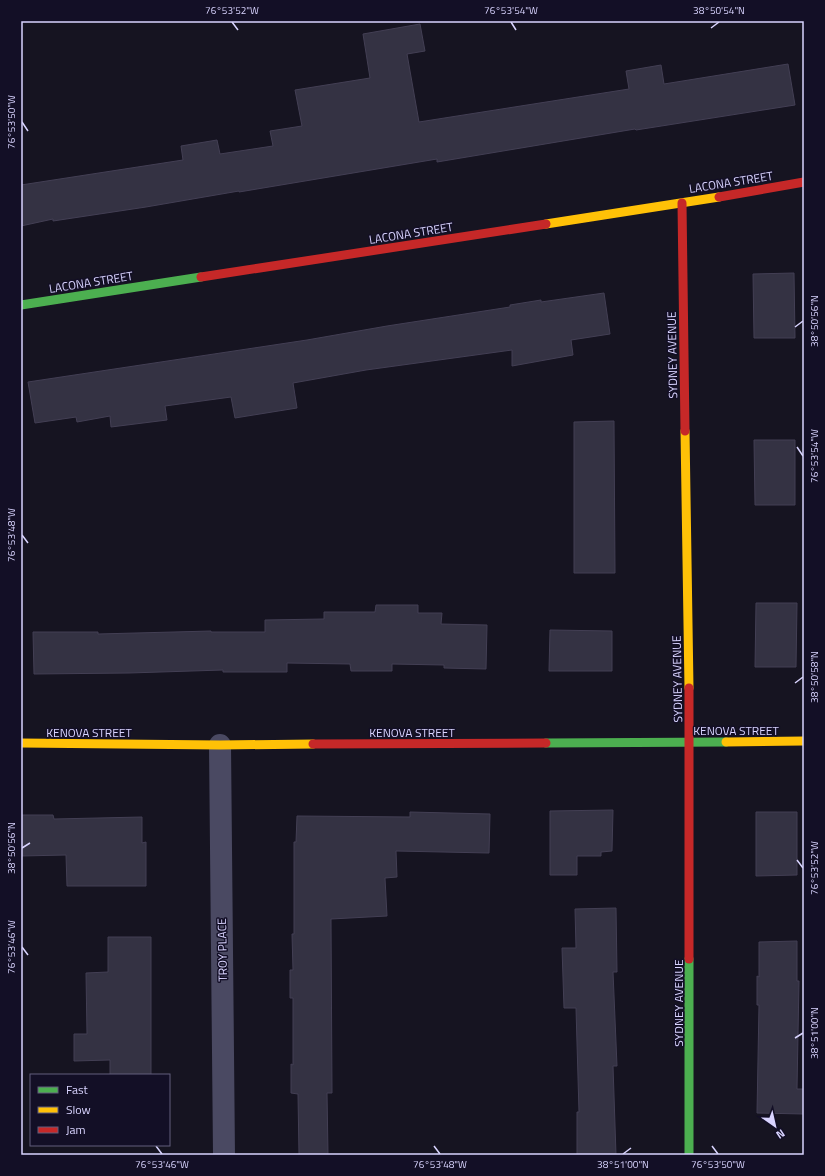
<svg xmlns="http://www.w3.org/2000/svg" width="825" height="1176" font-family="'Titillium Web',sans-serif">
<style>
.building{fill:#343243;stroke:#433f54}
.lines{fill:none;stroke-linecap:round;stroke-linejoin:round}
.street{stroke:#4a4962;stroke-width:22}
.fast{stroke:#4caf50;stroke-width:9}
.slow{stroke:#ffc107;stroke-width:9}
.jam{stroke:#c62828;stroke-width:9}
.ticks{fill:none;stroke:#d9d4ff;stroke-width:1.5}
.labels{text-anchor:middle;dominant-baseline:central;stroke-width:3;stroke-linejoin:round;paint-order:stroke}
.street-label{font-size:12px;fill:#d9d4ff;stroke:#130f26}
.neatline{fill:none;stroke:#d9d4ff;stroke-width:1.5}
.ticks-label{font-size:10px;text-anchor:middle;fill:#d9d4ff}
</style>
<rect width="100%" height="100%" fill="#161421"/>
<g class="building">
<path d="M420,24L425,51L407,54L419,122L629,89L626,71L661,65L664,84L788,64L795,105L636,130L635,129L437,162V159L239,192V191L146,207L53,221V219L21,226V185L183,160L181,146L217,140L220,154L273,146L270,131L302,126L295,90L370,78L363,34Z"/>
<path d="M794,273L795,338H754L753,274Z"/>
<path d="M604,293L610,334L571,340L573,355L512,366V350L366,370L293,383L297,408L235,418L231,397L165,406L167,420L111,427L110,416L77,422L76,417L35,423L28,382L307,340L387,326L510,307V305L541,300V302Z"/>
<path d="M614,421L615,573H574V422Z"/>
<path d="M754,440H795V505H755Z"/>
<path d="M756,603H797L796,667H755Z"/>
<path d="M376,605H418V613H442L441,624L487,625L486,669L444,668V665L392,664V671H351L350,664L287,663V672H223V670L129,673L34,674L33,632H98V634L211,631V632H265V620L324,619V612H375Z"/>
<path d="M550,630L612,631V671H549Z"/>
<path d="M613,810L612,851L601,852V856H577V875H550V811Z"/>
<path d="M410,812L490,814L489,853L396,851L397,877L385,878L387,916L331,919L332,1093H327L328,1155H299L298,1094L291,1093V1064L293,1065V998H290V970H293L292,934H294V842H296L297,816L410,817Z"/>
<path d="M756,812H797V875L756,876Z"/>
<path d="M21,815H53L54,819L142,817V843L146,842V886H67L66,855L21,856Z"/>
<path d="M616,908L617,972H613L617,1066H613L616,1155H577V1112H579L576,1008H564L562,948H576L575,909Z"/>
<path d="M108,937H151V1075H110V1060L74,1061V1034H87L86,973L108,972Z"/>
<path d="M797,941V981H799L797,1089H804V1114L757,1113L759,1005H757V976L759,977V942Z"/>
</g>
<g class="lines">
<path class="street" d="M220,745L224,1155"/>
<g class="fast">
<path d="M21,305L201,277"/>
<path d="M546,743L726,742"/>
<path d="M689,1155V959"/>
</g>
<g class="slow">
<path d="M546,224L719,197"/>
<path d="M685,431L689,688"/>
<path d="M726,742L804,741"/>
<path d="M21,743L220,745L313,744"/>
</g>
<g class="jam">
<path d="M719,197L804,182"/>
<path d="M682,203L685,431"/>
<path d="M201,277L546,224"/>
<path d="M689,688V959"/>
<path d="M313,744L546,743"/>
</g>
</g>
<path class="ticks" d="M232,22L238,30M511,22L516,30M711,28L719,22M22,122L28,131M795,327L803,321M797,447L803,456M22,535L28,543M795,683L803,677M22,848L30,843M797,860L803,868M22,947L28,955M795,1038L803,1033M156,1146L162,1154M434,1146L440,1154M712,1146L718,1154M623,1154L631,1148"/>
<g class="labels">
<g class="street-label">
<text transform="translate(731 182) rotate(-9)">LACONA STREET</text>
<text transform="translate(411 233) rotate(-9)">LACONA STREET</text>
<text transform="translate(91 282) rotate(-9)">LACONA STREET</text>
<text transform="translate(672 355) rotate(-91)">SYDNEY AVENUE</text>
<text transform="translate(677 679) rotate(-91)">SYDNEY AVENUE</text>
<text x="736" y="730">KENOVA STREET</text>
<text x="89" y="732">KENOVA STREET</text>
<text x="412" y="732">KENOVA STREET</text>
<text transform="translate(222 950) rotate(-91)">TROY PLACE</text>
<text transform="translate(678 1003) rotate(-90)">SYDNEY AVENUE</text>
</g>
</g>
<rect width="825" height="1176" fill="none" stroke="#130f26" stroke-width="44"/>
<rect x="30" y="1074" width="140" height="72" fill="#130f26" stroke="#625e7d"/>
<rect x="38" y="1087" width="20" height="6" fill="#4caf50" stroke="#625e7d"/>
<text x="66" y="1094" font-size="12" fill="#d9d4ff">Fast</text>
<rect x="38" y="1107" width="20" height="6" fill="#ffc107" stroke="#625e7d"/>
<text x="66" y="1114" font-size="12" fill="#d9d4ff">Slow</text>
<rect x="38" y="1127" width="20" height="6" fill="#c62828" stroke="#625e7d"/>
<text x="66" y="1134" font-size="12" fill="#d9d4ff">Jam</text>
<g transform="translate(775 1126) rotate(146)" stroke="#130f26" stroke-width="3" paint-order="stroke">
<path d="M0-3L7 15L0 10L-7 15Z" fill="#d9d4ff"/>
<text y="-6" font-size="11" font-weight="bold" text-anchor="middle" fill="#d9d4ff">N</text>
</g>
<rect x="22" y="22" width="781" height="1132" class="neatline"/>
<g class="ticks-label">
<text x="232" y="14">76°53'52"W</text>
<text x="511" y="14">76°53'54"W</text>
<text x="719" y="14">38°50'54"N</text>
<text transform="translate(11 122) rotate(-90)" y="4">76°53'50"W</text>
<text transform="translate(814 321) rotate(-90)" y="4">38°50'56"N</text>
<text transform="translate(814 456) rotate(-90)" y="4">76°53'54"W</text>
<text transform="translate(11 535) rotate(-90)" y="4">76°53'48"W</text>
<text transform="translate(814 677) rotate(-90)" y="4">38°50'58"N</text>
<text transform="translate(11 848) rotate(-90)" y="4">38°50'56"N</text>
<text transform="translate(814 868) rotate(-90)" y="4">76°53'52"W</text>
<text transform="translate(11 947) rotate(-90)" y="4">76°53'46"W</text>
<text transform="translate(814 1033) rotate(-90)" y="4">38°51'00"N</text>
<text x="162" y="1168">76°53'46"W</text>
<text x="440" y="1168">76°53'48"W</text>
<text x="623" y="1168">38°51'00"N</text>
<text x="718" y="1168">76°53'50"W</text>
</g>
</svg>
